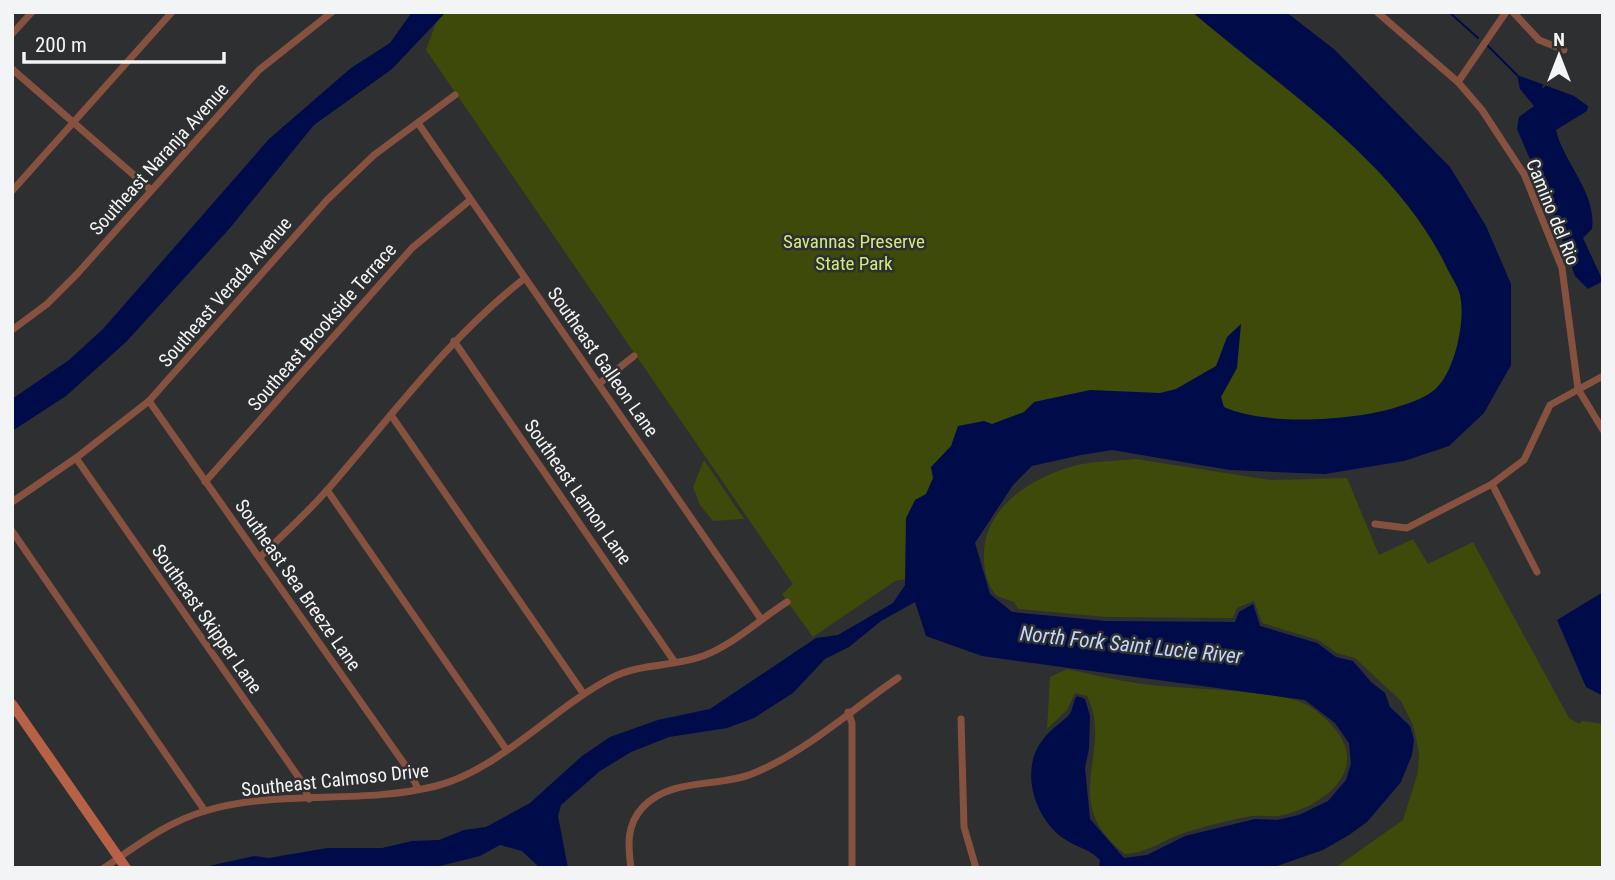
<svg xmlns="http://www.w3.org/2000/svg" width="1615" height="880" font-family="'Roboto Condensed',sans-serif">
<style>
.green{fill:#3d4a0a}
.water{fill:#000b49}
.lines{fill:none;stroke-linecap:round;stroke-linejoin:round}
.stream{stroke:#000b49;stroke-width:2}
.street{stroke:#87513f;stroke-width:7}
.secondary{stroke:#b86245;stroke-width:10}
.labels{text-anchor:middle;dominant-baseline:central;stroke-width:5;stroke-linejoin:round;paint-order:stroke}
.street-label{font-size:19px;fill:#f3f4f6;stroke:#2d2f31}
.park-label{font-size:19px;fill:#d0eb79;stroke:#2d2f31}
.water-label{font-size:21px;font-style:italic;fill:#c2d6fc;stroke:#2d2f31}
</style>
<rect width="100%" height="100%" fill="#2d2f31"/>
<g class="green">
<path d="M440,12H1233L1437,182L1482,337L1427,420L1001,438L927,576L895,581L813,637L782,594L793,584L426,50Z"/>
<path d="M1136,459L1270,480L1347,478L1379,555L1413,539L1428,564L1473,542L1569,718L1579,724L1582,721L1603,724V868H1335L1403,820L1418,772L1419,752L1413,725L1401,701L1355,658L1337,653L1318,640L1262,623L1254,601L1237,608L1233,618L1106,617L1018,609L1014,602L997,596C986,584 983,567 984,551C987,504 1035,476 1077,465C1096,461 1117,461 1136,459Z"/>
<path d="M704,460L744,519L713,521L700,505L693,487Z"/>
<path d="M1067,669C1095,675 1123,682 1151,685C1185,689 1284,690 1309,706C1326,717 1345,735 1347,755C1351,787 1306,812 1278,816C1270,817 1260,815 1252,816C1230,820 1205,826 1184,833C1163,840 1148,853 1125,854C1056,800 1115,754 1087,696L1075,693L1067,710L1047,729L1050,677Z"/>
</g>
<g class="water">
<path d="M412,12H446L392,69L314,125L230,228L126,342L66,396L12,431V399L69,360L103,329L269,139L351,68L390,43Z"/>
<path d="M1192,12H1286L1335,50L1450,167L1486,226L1511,284V365L1484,413L1449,446L1404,461L1325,474L1230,470L1112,450L1081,455L1032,466L1013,485L975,543L990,594L1012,612L1106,621L1235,622L1239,612L1253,604L1260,626L1317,643L1336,657L1353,661L1371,682L1385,693L1390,707L1410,726L1414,740L1412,755L1401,782L1367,822L1349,835L1323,850L1277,866L1099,868L1100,860C1090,849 1075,847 1063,838C1035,818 1020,772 1041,742C1050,729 1059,725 1068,716C1074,710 1072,702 1077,696L1085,699L1090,716L1089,749L1085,768L1090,819L1124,858L1147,855L1185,836L1255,819L1277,820L1299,815L1328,801L1346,780L1351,764L1349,743L1335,723L1305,700L982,656L926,636L915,602L881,621L849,647L825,659L793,693L754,718L727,728L669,737L631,752L600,771L561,805L558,816L568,868H540L522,851L500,845L480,856L432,868H200L254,856L269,858L327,848H382L412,841L439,840L464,830L486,827L530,803L582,756L610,737L658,720L710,709L816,638L838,635L893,603L905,585L906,518L915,500L926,494L933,478L931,467L951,446L958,426L984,421L992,424L1024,412L1034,402L1090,390L1160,393L1176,389L1216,366L1227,337L1241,324L1237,368L1221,397L1224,407C1265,426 1354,421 1397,407C1433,396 1443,389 1455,353C1460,336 1464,313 1460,295C1458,286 1450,275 1446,266C1395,161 1280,87 1192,12Z"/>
<path d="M1517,75L1574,96L1588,106L1587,111L1556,130C1563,162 1597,193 1592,229L1583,238L1603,281L1588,289L1575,276L1551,208L1517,129L1519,117L1534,106L1520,89Z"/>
<path d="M1603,592V696L1586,687L1557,620Z"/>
</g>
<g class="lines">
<g class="stream">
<path d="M1449,12L1478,38"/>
<path d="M1488,46L1517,75"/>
</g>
<g class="street">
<path d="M1377,12L1458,82L1482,110L1524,174L1562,268L1578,389L1603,430"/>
<path d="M1513,12L1539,40L1564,50"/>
<path d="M12,34L32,12"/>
<path d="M12,69L151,190"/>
<path d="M1458,82L1506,12"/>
<path d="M418,123L761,619"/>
<path d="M12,191L172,12"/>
<path d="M12,330L47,304L77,274L259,70L332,12"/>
<path d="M454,341L674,661"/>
<path d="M600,383L634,356"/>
<path d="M149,401L410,772L418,789"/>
<path d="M391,415L583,693"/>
<path d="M76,458L302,782L309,799"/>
<path d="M205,482L412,248L469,201"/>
<path d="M1492,484L1537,572"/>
<path d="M327,490L506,749"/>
<path d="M12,502L76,458L149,401L327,200L374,155L455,95"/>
<path d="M1375,524L1407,528L1492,484L1524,460L1550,405L1603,376"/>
<path d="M12,531L205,811"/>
<path d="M261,556C284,534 308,512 329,488C392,416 449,337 525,278"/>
<path d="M848,712L852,723V868"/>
<path d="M961,719L964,827L976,868"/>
<path d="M104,868C136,846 167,822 205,811C279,789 361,805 436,786C499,770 553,708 611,678C640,663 673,667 703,656C733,645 760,619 787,602"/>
<path d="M631,868C628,846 626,825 643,807C671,777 719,788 754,773C806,752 852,709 898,678"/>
</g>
<path class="secondary" d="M12,704L126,868"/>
</g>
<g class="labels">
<g class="street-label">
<text transform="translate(159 159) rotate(-48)">Southeast Naranja Avenue</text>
<text transform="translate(1553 212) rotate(68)">Camino del Rio</text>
<text transform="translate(225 292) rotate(-49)">Southeast Verada Avenue</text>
<text transform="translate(322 327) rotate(-49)">Southeast Brookside Terrace</text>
<text transform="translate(603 362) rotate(55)">Southeast Galleon Lane</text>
<text transform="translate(578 492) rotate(55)">Southeast Lamon Lane</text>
<text transform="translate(298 585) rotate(55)">Southeast Sea Breeze Lane</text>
<text transform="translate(207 619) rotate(55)">Southeast Skipper Lane</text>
<text transform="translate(335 780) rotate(-6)">Southeast Calmoso Drive</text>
</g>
<g class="park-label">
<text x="854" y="241">Savannas Preserve<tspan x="854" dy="22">State Park</tspan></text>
</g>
<g class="water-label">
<text transform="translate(1131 645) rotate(6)">North Fork Saint Lucie River</text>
</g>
</g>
<rect width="1615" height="880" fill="none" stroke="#f3f4f6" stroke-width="28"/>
<g transform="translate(1559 56)" stroke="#2d2f31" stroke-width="5" paint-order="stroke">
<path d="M0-5L12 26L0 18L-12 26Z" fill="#f3f4f6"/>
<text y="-10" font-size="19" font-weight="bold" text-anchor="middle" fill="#f3f4f6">N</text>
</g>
<path d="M24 52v10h200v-10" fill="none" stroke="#f3f4f6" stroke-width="3.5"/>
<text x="35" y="52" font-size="21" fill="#f3f4f6" stroke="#2d2f31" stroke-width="5" paint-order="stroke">200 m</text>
</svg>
